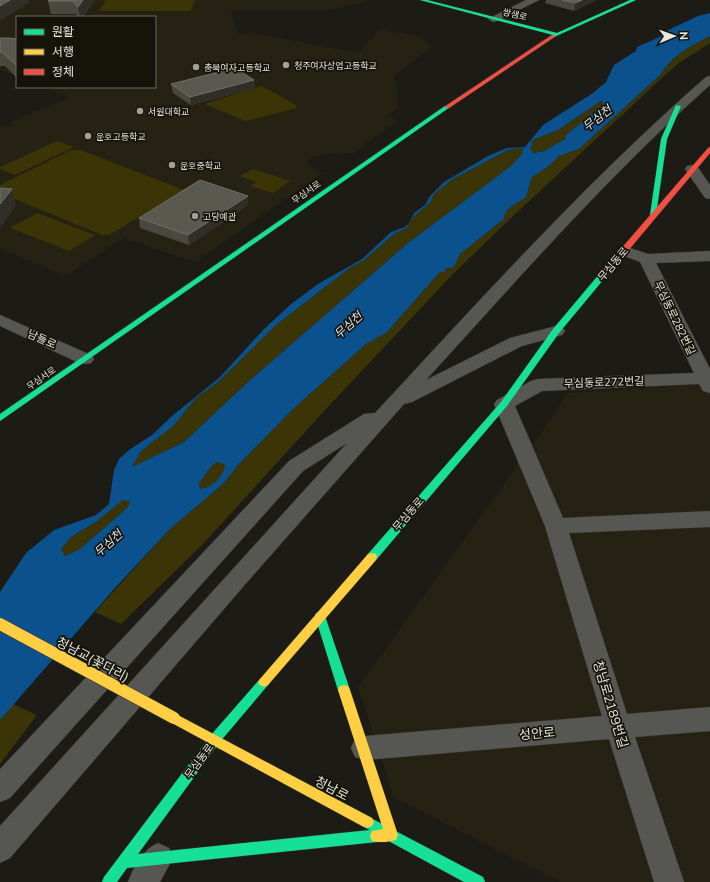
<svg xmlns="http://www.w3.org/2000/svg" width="710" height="882" font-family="Mulish,'Noto Sans KR',sans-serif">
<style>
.built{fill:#252213}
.green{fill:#3a3406}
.water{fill:#0a518e;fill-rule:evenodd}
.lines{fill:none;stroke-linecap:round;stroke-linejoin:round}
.street-casing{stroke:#373632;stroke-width:1}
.fast-casing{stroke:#373632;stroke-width:1}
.slow-casing{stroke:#373632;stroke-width:1}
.jam-casing{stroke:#373632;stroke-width:1}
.street{fill:#565652;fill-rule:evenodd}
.fast{fill:#16e098;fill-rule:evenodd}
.slow{fill:#ffcf43;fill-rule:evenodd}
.jam{fill:#f24e42;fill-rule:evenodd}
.slow-bridge-casing{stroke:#373632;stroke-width:13;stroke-linecap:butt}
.slow-bridge{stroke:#ffcf43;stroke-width:12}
.wall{fill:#49483f}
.shaded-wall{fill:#302f27}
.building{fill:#5a5950;stroke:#706f67}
.poi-dot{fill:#a09f99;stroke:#16140a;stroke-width:1.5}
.labels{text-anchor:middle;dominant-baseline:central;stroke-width:3.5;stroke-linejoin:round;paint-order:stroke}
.far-street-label{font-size:9px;fill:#e7e6df;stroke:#16140a}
.far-poi-label{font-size:9px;fill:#e7e6df;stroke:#16140a;text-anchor:start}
.street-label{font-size:11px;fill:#e7e6df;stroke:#16140a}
.water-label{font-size:12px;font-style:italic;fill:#d6e6fa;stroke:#16140a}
.near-street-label{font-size:13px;fill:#e7e6df;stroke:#16140a}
</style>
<rect width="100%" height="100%" fill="#1c1b16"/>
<g class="built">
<path d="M0,0H368L367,2L325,10L231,11L238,34L253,33L358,53L380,29L421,37L431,47L393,77L397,83L398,109L388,115L398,122L377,135L354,153L321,154L311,158L307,162V165L323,173L195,262L124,238L66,276L0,248V127L13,126L9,123L69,97L45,87H155V17H17V76L0,70Z"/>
<path d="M710,384V882H560L394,798L358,687L555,413L567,393Z"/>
</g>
<g class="green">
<path d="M106,0H195L191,11H99Z"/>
<path d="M710,36V43L679,63L663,77L512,217L453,274L326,409L204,543L121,624L95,612L170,529L224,483L238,465L292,410L366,344L386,333L439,273L445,269L454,267L460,254L504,219C505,206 518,204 526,197L532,177L549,166L559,156L579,149L660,75C675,53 688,48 710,36Z"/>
<path d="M262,86L296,105V108L246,121L204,104Z"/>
<path d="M601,101L603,102V105L566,135L565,139L544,151L532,153L530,148L533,144L531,143L535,139L558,130Z"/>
<path d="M57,141L74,147L15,175L0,169V167Z"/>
<path d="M523,148L522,154L511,166L408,243L249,381L184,442L132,467L141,451L172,426L196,398L218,382L276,325L351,267L363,261L394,234L407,228L413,217L430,203L434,194L453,179L508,150Z"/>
<path d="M71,150H81L184,190L109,235H102L0,193V185Z"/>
<path d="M253,169L291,181L273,193L250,186L256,182L240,176Z"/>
<path d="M37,213L95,235L69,251L10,228Z"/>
<path d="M217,462L224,464L226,468C219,480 214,486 200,489L199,483C206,476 208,467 217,462Z"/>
<path d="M123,500L131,501L128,507L80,549L65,556L61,549L71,537L97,521Z"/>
<path d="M13,704L37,715L0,764V720Z"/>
</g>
<path class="water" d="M710,13V36C688,48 675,53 660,75L579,149L559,156L549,166L532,177L526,197C518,204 505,206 504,219L460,254L454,267L445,269V271L439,273L386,333L366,344L292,410L238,465L224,483L170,529L115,588L0,720V592L26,553L54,530L96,515L109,504L114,470L119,459L129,450L152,435L172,416L220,377L264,329L291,304L318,284L362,259L391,232L405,227L409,223L414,213L425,205L430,196L444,182L488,156L507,148L525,147L543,125L593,93L606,82L614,65L636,51L637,47L664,35V32L698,16ZM601,101L603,102V105L566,135L565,139L544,151L533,153L530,148L533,144L531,142L535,139L558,130ZM523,148L522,154L511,166L408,243L249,381L184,442L132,467L141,451L173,426L196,398L218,382L276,325L351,267L363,261L394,234L407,228L413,217L430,203L434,194L453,179L508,150ZM217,462L224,464L225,468C219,480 214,486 200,489L199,483C206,476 208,467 217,462ZM123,500L130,501L128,507L80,549L65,556L61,549L71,537L97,521Z"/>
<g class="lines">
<g class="street-casing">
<g id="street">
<path d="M526,0H539L497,21L493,22L488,19Z"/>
<path d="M710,76V85C608,176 518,279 426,380L510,338L556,326L562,327L565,331L562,335L522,346L412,402L404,404L242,588L10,858L0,863V826L347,443L303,471L10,798L0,802V769L289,461L364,414L375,413C482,298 588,180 706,77Z"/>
<path d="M692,165L697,166L710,185V199L705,198L685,169L687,166Z"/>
<path d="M624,246L648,254L710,251V261L656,263L710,369V393L703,391L699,384L542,391L515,406L563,518L710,511V527L569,533L627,714L710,707V731L635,737L684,882H654L609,739L365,760L355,757L351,748L355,739L365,736L602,716L545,526L494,404L497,400L531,381L538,379L694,373L640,262L619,254L616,251L619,248Z"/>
<path d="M0,315L91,355L94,359L91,363L85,364L79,363L0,326Z"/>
<path d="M158,843L169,848L173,858L160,882H128C134,866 142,850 158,843Z"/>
</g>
</g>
<g class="fast-casing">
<g id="fast">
<path d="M420,0H427L557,33L630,0H636L554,37L552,36L553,35Z"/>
<path d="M676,105L681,106L667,139L656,215L653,217L650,215L661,139Z"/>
<path d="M445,106L450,107L0,421V414Z"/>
<path d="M601,272H607L608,274L559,333L507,406L376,560L372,561L368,560L367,557L368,554L501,402L553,329Z"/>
<path d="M320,612L324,613L325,616L350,690L348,694L344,695L340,694L338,690L315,616L316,613Z"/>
<path d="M264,677L268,679L270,682L268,685L219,743L138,854L370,830L362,826L360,822L362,818L367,816L483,877L485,882H464L383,838L382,841L377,842L127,868L117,882H102L104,877L211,735L260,679Z"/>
</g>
</g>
<g class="slow-casing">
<g id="slow">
<path d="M372,553L376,554L377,557L376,560L268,685L264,687L260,685L258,682L260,679L368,554Z"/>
<path d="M344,685L348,686L350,690L398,835L396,840C389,842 380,843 372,841L370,836L372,831L383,829L338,690L340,686Z"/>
<path d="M174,713L372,818L374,822L372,826L367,828L362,826L170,722L168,718L170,714Z"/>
</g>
</g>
<g class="jam-casing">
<g id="jam">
<path d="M552,35L556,36L449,108L444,107Z"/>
<path d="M710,147V153L607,276H601V272L708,148Z"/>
</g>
</g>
<use href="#street" class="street"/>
<use href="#fast" class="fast"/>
<use href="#slow" class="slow"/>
<use href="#jam" class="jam"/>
<g class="slow-bridge-casing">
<path id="slow-bridge" d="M0,624L174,718"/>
</g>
<use href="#slow-bridge" class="slow-bridge"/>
</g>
<g class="wall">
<path d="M95,0L83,17H78L76,14H51L48,1Z"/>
<path d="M546,0H596L574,11L545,3Z"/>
<path d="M0,38L17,39V78L5,66H0Z"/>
<path d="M254,80L255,88L191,105L173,93L171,84Z"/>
<path d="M248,205L189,245L140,228L139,218Z"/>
</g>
<g class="shaded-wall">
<path d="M10,0H28L29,3L0,21V6Z"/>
<path d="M83,0H95L83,17H80L78,7Z"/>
<path d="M582,0H596L574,11L575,3Z"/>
<path d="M254,80L255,88L191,105L190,97Z"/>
<path d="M12,189L16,205L0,228V204Z"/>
<path d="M248,196V205L189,245L188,235Z"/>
</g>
<g class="building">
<path d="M0,0H10L0,6Z"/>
<path d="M49,0H83L78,7L73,1H48Z"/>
<path d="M562,0H582L575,3Z"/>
<path d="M0,38H9L17,39V66L2,52H0Z"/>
<path d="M235,68L254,80L190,97L171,84Z"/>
<path d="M200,180L248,196L188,235L139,218Z"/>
<path d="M0,188L12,189L0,204Z"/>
</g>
<g class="poi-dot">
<circle cx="286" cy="65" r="4"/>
<circle cx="196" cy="67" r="4"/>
<circle cx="140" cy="111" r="4"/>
<circle cx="88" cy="136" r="4"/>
<circle cx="172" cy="165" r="4"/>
<circle cx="195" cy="216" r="4"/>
</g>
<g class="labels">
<g class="far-street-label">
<text transform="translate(515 14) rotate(14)">쌍샘로</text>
<text transform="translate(306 192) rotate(-35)">무심서로</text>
<text transform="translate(41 378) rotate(-35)">무심서로</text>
</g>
<g class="far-poi-label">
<text x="294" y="65">청주여자상업고등학교</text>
<text x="204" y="67">충북여자고등학교</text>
<text x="148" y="111">서원대학교</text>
<text x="96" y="136">운호고등학교</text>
<text x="180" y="165">운호중학교</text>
<text x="203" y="216">고당예관</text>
</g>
<g class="street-label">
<text transform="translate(613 264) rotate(-50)">무심동로</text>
<text transform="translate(675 318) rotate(64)">무심동로282번길</text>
<text transform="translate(42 339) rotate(24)">남들로</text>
<text transform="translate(604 382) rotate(-2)">무심동로272번길</text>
<text transform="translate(408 514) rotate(-49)">무심동로</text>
<text transform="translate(199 761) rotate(-54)">무심동로</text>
</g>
<g class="water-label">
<text transform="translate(597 118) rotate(-38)">무심천</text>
<text transform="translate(348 325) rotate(-42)">무심천</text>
<text transform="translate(108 543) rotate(-42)">무심천</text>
</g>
<g class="near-street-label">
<text transform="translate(93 659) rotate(28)">청남교(꽃다리)</text>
<text transform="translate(611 704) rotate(73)">청남로2189번길</text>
<text transform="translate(537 733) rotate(-5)">성안로</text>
<text transform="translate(332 788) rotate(28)">청남로</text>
</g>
</g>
<rect x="16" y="16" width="140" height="72" fill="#16140a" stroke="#6a685f"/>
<rect x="24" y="29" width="20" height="6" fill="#16e098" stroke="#6a685f"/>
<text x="52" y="36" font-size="12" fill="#e7e6df">원활</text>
<rect x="24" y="49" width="20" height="6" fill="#ffcf43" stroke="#6a685f"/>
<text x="52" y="56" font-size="12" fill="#e7e6df">서행</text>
<rect x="24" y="69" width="20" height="6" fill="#f24e42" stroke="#6a685f"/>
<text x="52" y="76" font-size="12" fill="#e7e6df">정체</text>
<g transform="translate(674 36) rotate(88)" stroke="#16140a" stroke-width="3" paint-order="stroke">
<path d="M0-3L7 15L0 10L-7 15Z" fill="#e7e6df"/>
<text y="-6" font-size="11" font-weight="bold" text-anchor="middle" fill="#e7e6df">N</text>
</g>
</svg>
